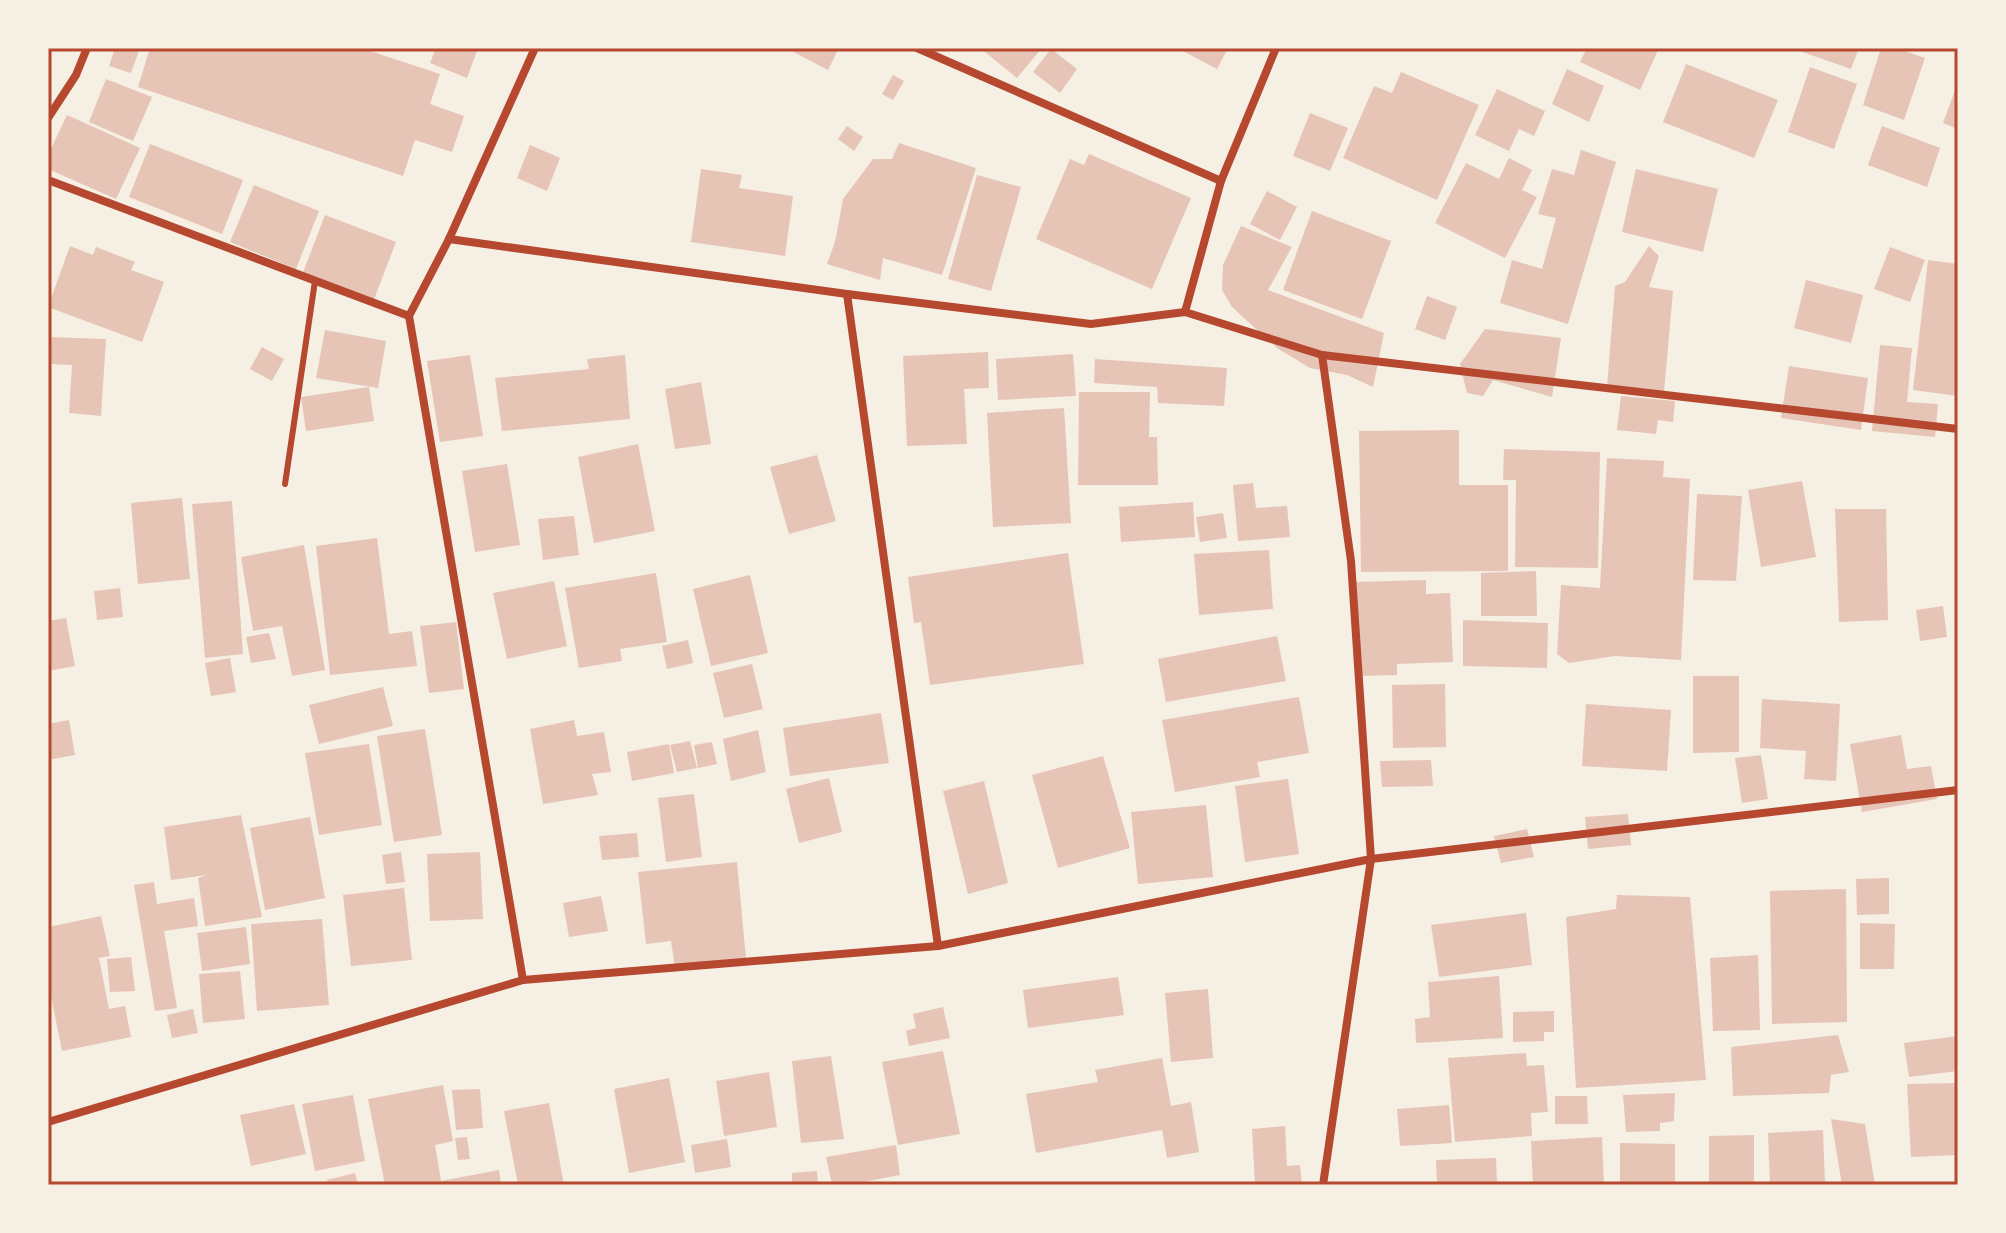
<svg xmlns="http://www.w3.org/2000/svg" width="2006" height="1233" font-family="Commissioner,sans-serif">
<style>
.building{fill:#e6c5b7}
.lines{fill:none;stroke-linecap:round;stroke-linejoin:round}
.service{stroke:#b5482f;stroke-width:6}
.minor{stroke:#b5482f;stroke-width:8}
.neatline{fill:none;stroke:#b5482f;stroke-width:3}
</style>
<rect width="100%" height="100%" fill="#f6efe4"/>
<g class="building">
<path d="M115,48H140L131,73L109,66Z"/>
<path d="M150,48H361L440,74L430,104L464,116L452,152L415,140L403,176L138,87Z"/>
<path d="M436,48H478L467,78L430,63Z"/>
<path d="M786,48H839L828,70Z"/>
<path d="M980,48H1042L1017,78Z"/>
<path d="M1177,48H1228L1217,69Z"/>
<path d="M1587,48H1659L1640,90L1580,62Z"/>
<path d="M1791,48H1859L1851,69Z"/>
<path d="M1881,48H1896L1925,58L1904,120L1863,105Z"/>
<path d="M1051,49L1077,69L1060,93L1033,72Z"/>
<path d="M1686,64L1778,100L1754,158L1663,122Z"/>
<path d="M1810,67L1857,84L1834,149L1788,132Z"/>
<path d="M1567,69L1604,86L1589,122L1552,104Z"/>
<path d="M1401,72L1479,105L1437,200L1343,158L1374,86L1392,93Z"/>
<path d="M893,75L904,81L893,100L882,94Z"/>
<path d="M106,79L152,97L133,141L89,122Z"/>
<path d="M1958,82V129L1943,123Z"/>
<path d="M1497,89L1545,111L1534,136L1519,129L1509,151L1475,135Z"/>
<path d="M1310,113L1348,128L1330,171L1293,156Z"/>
<path d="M67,115L140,148L116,199L48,169V155Z"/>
<path d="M847,126L863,137L854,151L838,139Z"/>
<path d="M1882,126L1940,148L1927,187L1868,165Z"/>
<path d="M899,143L976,168L942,275L883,258L880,280L827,264L835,242L843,199L873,159H892Z"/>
<path d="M150,144L243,180L222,234L129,197Z"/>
<path d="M530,145L560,158L547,191L517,178Z"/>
<path d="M1581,150L1616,162L1568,324L1500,303L1512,260L1542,269L1556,218L1538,214L1552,169L1574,175Z"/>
<path d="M1089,154L1191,198L1152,289L1036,239L1070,159L1084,165Z"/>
<path d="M1509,158L1532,170L1522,190L1537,197L1505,258L1435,223L1466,163L1499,179Z"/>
<path d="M701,169L742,175L739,188L793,196L785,256L691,242Z"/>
<path d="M1636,169L1718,189L1703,252L1622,232Z"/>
<path d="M977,175L1021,187L991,291L948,279Z"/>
<path d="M254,185L319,211L296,269L230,242Z"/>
<path d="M1267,191L1297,207L1280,240L1250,224Z"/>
<path d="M1312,211L1391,241L1362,319L1283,290Z"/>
<path d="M325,215L396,242L373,302L302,275Z"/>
<path d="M1241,226L1292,247L1268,290L1384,333L1373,387L1347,375L1310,368L1277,348L1232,307L1222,290L1223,265Z"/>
<path d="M70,246L93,255L96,247L135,262L131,270L164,282L142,342L48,307Z"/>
<path d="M1649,246L1659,256L1649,287L1673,291L1664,392L1607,387L1615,286L1625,282Z"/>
<path d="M1890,247L1925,260L1910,302L1874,289Z"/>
<path d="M1928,260L1958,264V396L1913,390Z"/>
<path d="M1806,280L1863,295L1851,343L1794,328Z"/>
<path d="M1427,296L1457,307L1445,340L1415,329Z"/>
<path d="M1485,329L1561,338L1552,397L1493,380L1483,396L1467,393L1460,364Z"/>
<path d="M325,330L386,341L378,388L316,378Z"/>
<path d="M48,337L106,339L101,416L69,413L72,365L48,364Z"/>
<path d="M1880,345L1912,348L1907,402L1938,404L1935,437L1872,431Z"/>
<path d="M262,347L284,359L272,381L250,369Z"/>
<path d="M988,352L989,388L964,389L967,444L907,446L903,356Z"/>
<path d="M1073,354L1076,396L998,400L996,359Z"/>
<path d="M470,355L483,436L440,442L427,361Z"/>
<path d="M625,355L630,419L502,431L495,378L589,369L587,359Z"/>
<path d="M1095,359L1227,368L1224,406L1158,403L1157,387L1094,383Z"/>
<path d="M1789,366L1868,378L1861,430L1781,418Z"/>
<path d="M701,382L711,444L675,449L665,389Z"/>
<path d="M369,387L374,421L306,431L301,397Z"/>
<path d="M1079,392H1150L1149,437H1157L1158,485H1078Z"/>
<path d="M1621,396L1675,401L1673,422L1658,420L1656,434L1617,430Z"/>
<path d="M1064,408L1071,523L993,527L987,413Z"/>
<path d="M1459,430V485H1508V571L1361,572L1359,431Z"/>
<path d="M638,444L655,531L594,543L578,457Z"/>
<path d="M1504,449L1600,452L1598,568L1515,567L1516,480H1503Z"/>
<path d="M817,455L836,521L789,534L770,467Z"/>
<path d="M1607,458L1664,461L1663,477L1690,479L1681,660L1615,656L1569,663L1557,654L1561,585L1600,588Z"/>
<path d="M507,464L520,545L475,552L462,471Z"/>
<path d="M1802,481L1816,557L1761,567L1748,490Z"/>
<path d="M1253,483L1256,508L1287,506L1290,537L1238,541L1233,485Z"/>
<path d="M1697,494L1742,496L1736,581L1693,580Z"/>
<path d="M182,498L190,579L138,584L131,503Z"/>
<path d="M232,501L243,654L205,658L192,504Z"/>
<path d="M1193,502L1195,537L1121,542L1119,507Z"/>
<path d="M1835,509H1886L1888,620L1839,622Z"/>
<path d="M1223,513L1227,538L1200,542L1196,517Z"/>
<path d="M574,516L579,555L543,560L538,519Z"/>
<path d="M377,538L389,634L412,631L417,666L330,675L316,546Z"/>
<path d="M304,545L325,670L292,676L282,626L253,631L241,557Z"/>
<path d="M1269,550L1273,609L1199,615L1194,554Z"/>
<path d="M1068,553L1084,664L930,685L921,622L914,623L908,577Z"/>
<path d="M1536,571L1537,616H1481V573Z"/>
<path d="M656,573L667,642L620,649L622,661L579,668L565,588Z"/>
<path d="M750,575L768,653L711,666L693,589Z"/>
<path d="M1426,580V594L1450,593L1453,662L1397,664V675L1358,676L1354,582Z"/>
<path d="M554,581L567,646L507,659L493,593Z"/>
<path d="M120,588L123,617L97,620L94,591Z"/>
<path d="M1943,606L1947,637L1920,641L1916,610Z"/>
<path d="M66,618L75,666L48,671V621Z"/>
<path d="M1463,620L1548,623L1547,668L1463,666Z"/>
<path d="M456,622L464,689L429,693L420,626Z"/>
<path d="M269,633L276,659L251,663L246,637Z"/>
<path d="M1277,636L1286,681L1166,702L1158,659Z"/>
<path d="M688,640L693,663L667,669L662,646Z"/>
<path d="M230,658L236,692L211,696L205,663Z"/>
<path d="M752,664L763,709L724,718L713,673Z"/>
<path d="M1693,676H1739V752L1693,753Z"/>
<path d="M1445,684L1446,747L1393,748L1392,685Z"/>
<path d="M383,687L393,726L319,744L309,705Z"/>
<path d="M1299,697L1309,753L1257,762L1260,777L1175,792L1162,720Z"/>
<path d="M1762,699L1840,704L1836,781L1804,779L1806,751L1760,748Z"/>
<path d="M1586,704L1671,710L1667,771L1582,766Z"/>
<path d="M881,713L889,763L790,776L783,728Z"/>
<path d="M69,720L75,755L48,760V724Z"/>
<path d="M574,720L577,736L604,732L611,772L592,774L598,795L543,804L530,729Z"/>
<path d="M425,729L442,835L394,842L377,736Z"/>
<path d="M758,730L766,772L731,781L723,739Z"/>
<path d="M1901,735L1907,769L1931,766L1937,799L1862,812L1850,744Z"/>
<path d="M690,741L697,768L677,772L670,745Z"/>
<path d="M712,742L717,764L698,768L694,745Z"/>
<path d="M369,744L382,825L319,835L305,753Z"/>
<path d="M669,744L674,773L632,781L627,752Z"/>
<path d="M1761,755L1768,799L1742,803L1735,758Z"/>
<path d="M1103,756L1130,848L1058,868L1032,775Z"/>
<path d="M1431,760L1433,786L1382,787L1380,761Z"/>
<path d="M829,778L842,832L799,843L786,789Z"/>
<path d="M1288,779L1299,854L1245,862L1235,786Z"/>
<path d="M984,781L1008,883L968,894L943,791Z"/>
<path d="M694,794L702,857L666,862L658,798Z"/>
<path d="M1206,805L1213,877L1138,884L1131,812Z"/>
<path d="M1628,814L1631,845L1588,849L1585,817Z"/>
<path d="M241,815L262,917L205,926L198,878L207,875L171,880L164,827Z"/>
<path d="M310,817L325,898L265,910L250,828Z"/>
<path d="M1527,829L1534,857L1501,863L1494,836Z"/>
<path d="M637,833L639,857L602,860L599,836Z"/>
<path d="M401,852L405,882L386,884L382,855Z"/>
<path d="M480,852L483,919L430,921L427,854Z"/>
<path d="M737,862L746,959L675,967L671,941L646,944L638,872Z"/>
<path d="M1889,878V914L1857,915L1856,879Z"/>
<path d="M154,882L157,904L194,898L198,926L164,931L177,1008L155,1011L134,885Z"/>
<path d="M404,888L412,960L351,966L343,895Z"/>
<path d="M1846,889L1847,1022L1772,1024L1770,891Z"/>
<path d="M1617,895L1690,897L1706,1080L1576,1088L1566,917L1616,909Z"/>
<path d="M601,896L608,931L569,937L563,903Z"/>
<path d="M1526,913L1532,965L1439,977L1431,925Z"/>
<path d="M101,916L110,956L99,958L109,1009L125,1006L131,1037L62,1051L48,981V927Z"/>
<path d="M322,919L329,1005L257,1011L251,924Z"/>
<path d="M1860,923L1895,924L1894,969H1860Z"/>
<path d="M246,927L250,964L202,971L197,933Z"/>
<path d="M1758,955L1760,1030L1713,1031L1710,958Z"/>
<path d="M131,957L135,991L110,992L107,959Z"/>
<path d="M240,971L245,1019L203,1023L199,974Z"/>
<path d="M1499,976L1503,1038L1416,1043L1415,1019L1430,1017L1428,982Z"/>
<path d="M1118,977L1124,1015L1028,1028L1023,990Z"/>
<path d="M1208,989L1213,1058L1171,1062L1165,993Z"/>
<path d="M943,1007L950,1038L909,1046L906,1031L916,1028L913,1014Z"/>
<path d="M193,1009L198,1033L172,1038L167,1015Z"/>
<path d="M1554,1011V1032H1544V1041L1513,1042V1012Z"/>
<path d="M1838,1035L1849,1072L1831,1075L1829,1093L1733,1096L1731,1047Z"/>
<path d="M1958,1036V1071L1909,1077L1904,1043Z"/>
<path d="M943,1051L960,1134L898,1145L882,1062Z"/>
<path d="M1526,1053L1527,1066L1544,1065L1548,1112L1531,1113L1532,1136L1455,1142L1448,1058Z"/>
<path d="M831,1056L844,1139L801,1143L792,1061Z"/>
<path d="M1162,1058L1171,1106L1191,1102L1199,1152L1167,1158L1162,1130L1036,1153L1026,1094L1098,1082L1095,1070Z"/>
<path d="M769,1072L777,1127L724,1136L716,1081Z"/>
<path d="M669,1078L685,1162L629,1173L614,1089Z"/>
<path d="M1958,1083V1155L1911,1157L1907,1084Z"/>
<path d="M443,1085L453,1141L435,1145L441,1181L499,1170L501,1185H385L368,1099Z"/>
<path d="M480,1089L483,1128L456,1130L452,1090Z"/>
<path d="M1675,1093L1674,1121L1660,1123V1131L1626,1132L1623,1095Z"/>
<path d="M353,1095L365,1161L315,1171L302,1104Z"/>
<path d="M1555,1096H1587L1588,1124H1555Z"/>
<path d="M549,1103L564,1185H518L504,1111Z"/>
<path d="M294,1104L306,1154L251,1166L240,1115Z"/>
<path d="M1449,1105L1452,1143L1400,1146L1397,1109Z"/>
<path d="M1831,1119L1865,1124L1875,1185H1842Z"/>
<path d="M1285,1126L1287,1166L1300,1165L1302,1185H1255L1252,1129Z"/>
<path d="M1823,1130L1825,1185H1770L1768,1133Z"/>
<path d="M1754,1135V1185H1709V1136Z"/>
<path d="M467,1137L470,1159L458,1160L455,1138Z"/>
<path d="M1602,1137L1604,1185H1533L1531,1141Z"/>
<path d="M727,1139L731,1167L695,1173L691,1145Z"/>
<path d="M1620,1143L1675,1144V1185H1620Z"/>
<path d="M896,1145L900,1175L847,1185H832L826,1157Z"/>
<path d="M1496,1158L1497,1185H1437L1436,1160Z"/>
<path d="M817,1171L818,1185H792V1173Z"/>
<path d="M355,1173L358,1185H328L327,1180Z"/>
</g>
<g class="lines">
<path class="service" d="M285,484L315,281"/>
<g class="minor">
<path d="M917,48L1221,181"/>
<path d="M48,118L76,75L87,48"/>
<path d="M48,180L409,316"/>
<path d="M449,239L847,294L1091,324L1185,312L1322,355L1958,429"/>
<path d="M847,294L938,946"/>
<path d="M1185,312L1221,181L1276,48"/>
<path d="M1322,355L1351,561L1371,859L1323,1185"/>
<path d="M523,980L409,316L449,239L535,48"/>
<path d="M48,1122L523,980L938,946L1371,859L1958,790"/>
</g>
</g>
<rect width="2006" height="1233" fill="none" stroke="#f6efe4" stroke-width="100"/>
<rect x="50" y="50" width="1906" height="1133" class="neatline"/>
</svg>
